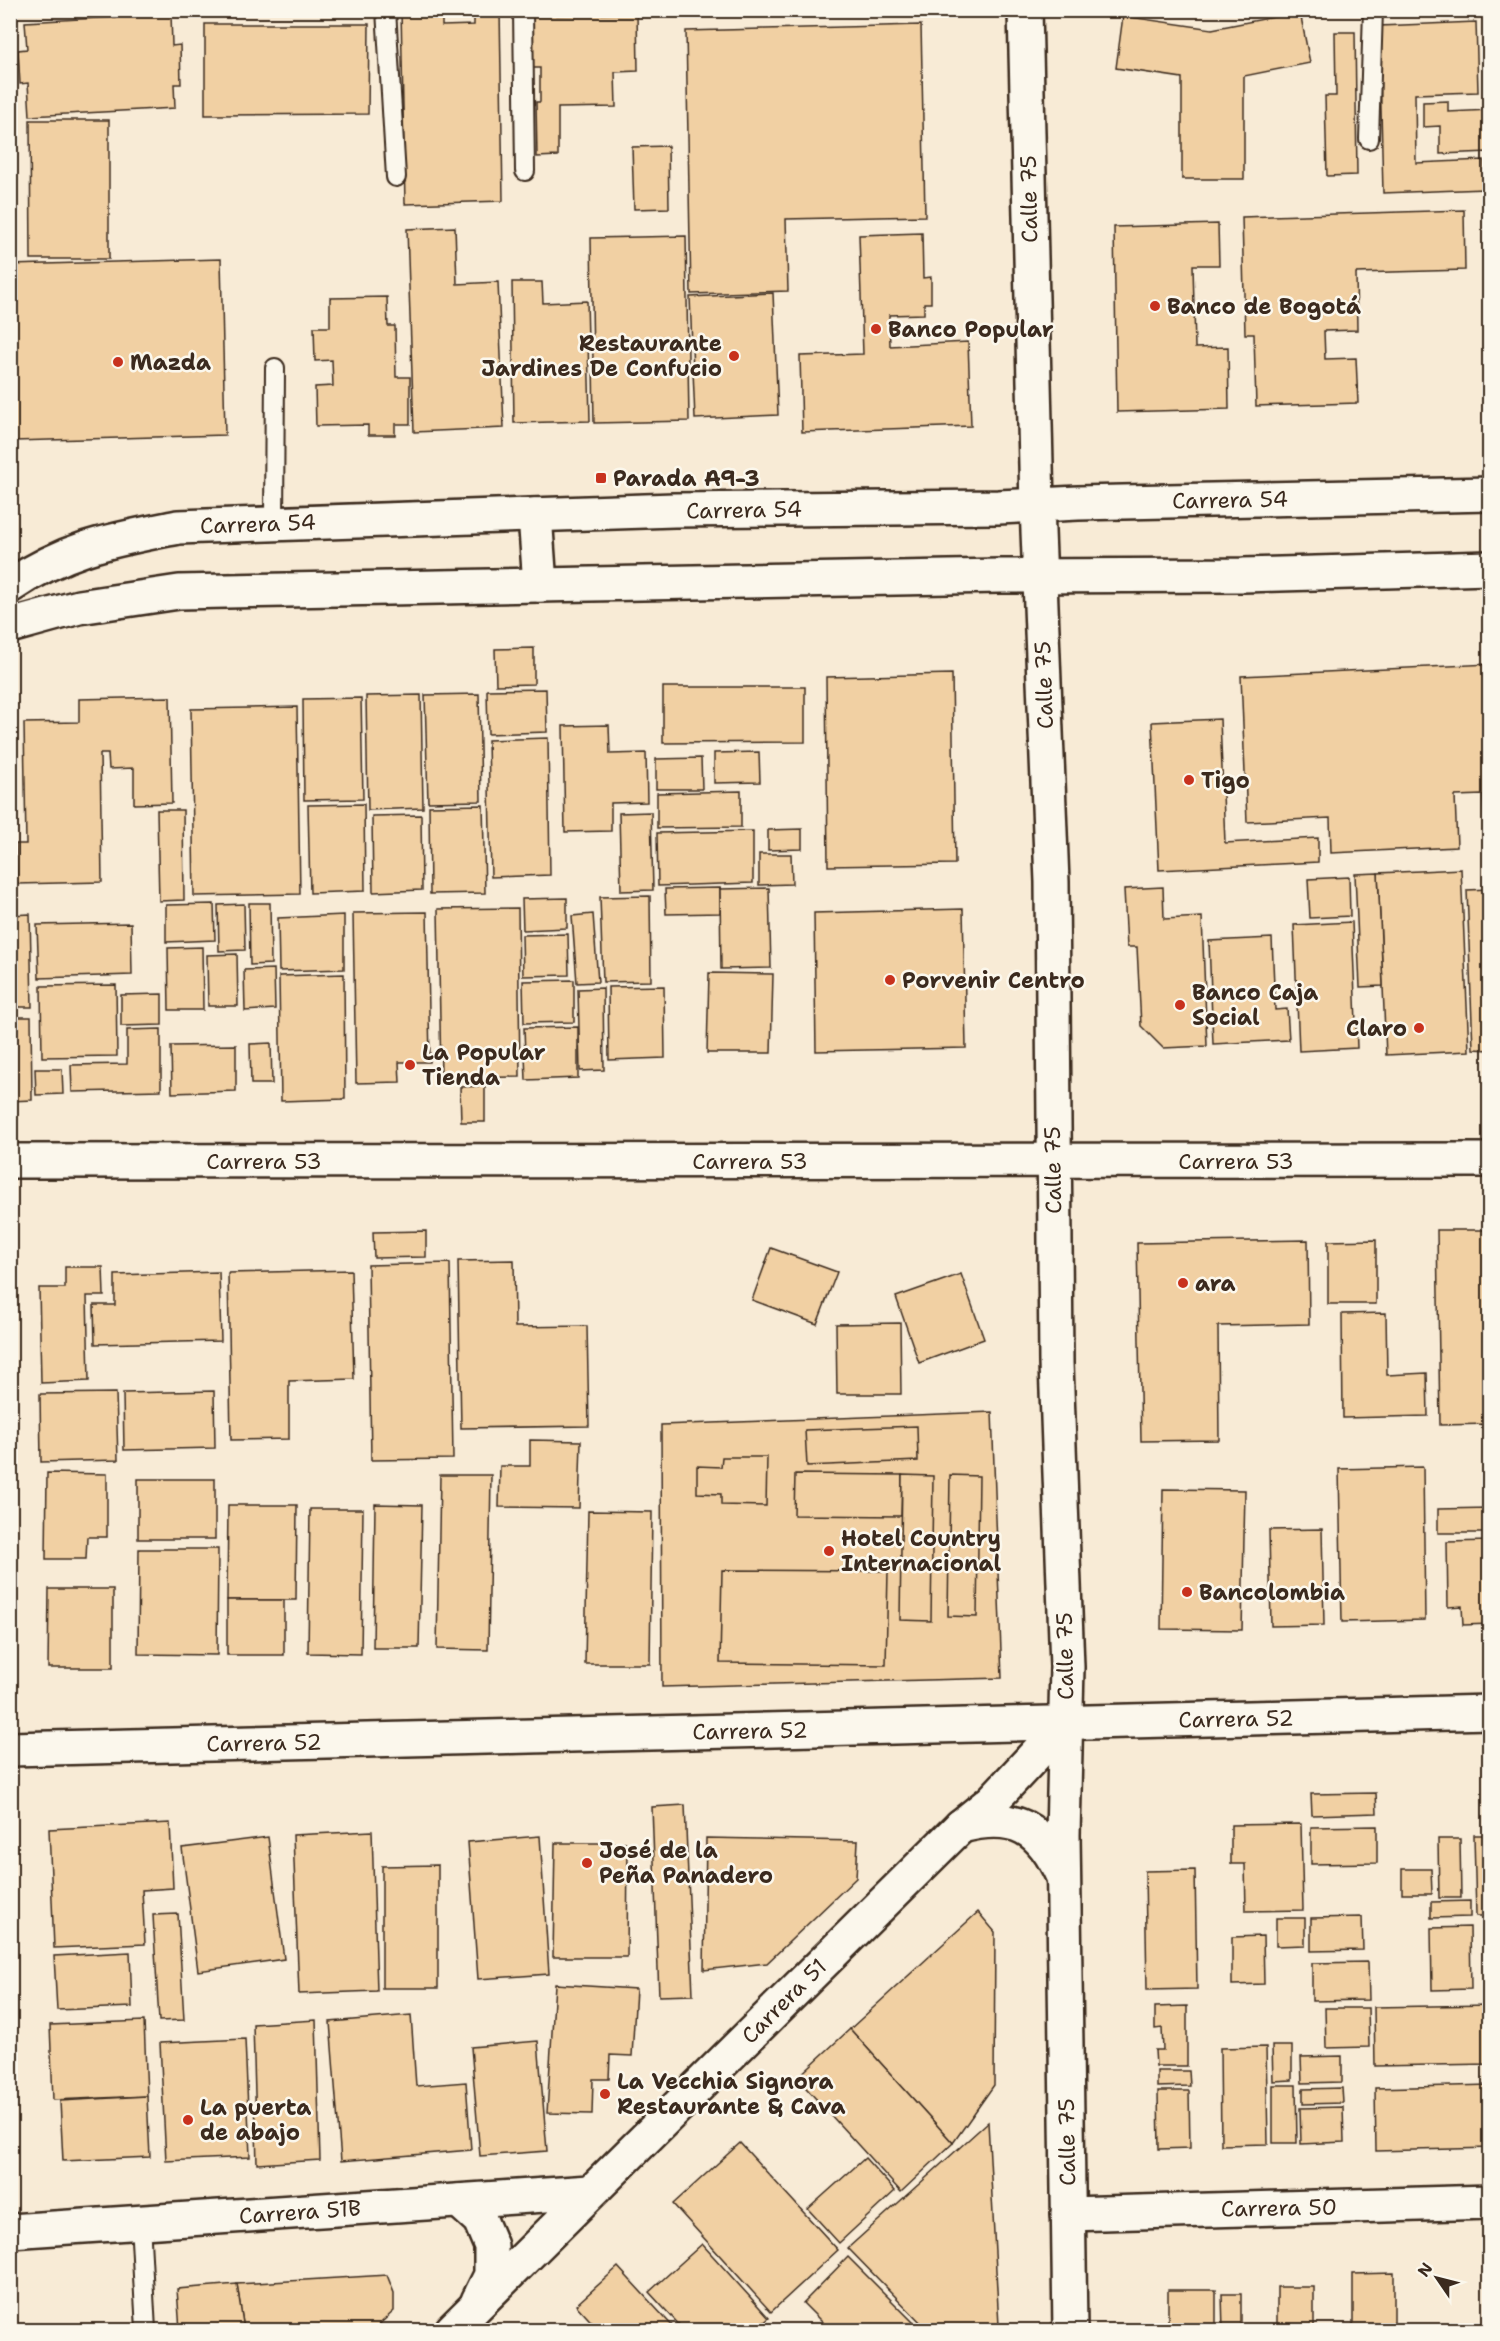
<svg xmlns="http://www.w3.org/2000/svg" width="1500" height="2341" font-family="'Shantell Sans',sans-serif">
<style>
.building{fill:#f1d0a3;stroke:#3b2a1e;stroke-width:1.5}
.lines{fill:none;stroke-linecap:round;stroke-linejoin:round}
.lane-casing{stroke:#3b2a1e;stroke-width:22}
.street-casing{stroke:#3b2a1e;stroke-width:38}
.secondary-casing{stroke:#3b2a1e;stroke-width:38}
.lane{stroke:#fbf7ec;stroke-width:18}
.street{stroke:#fbf7ec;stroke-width:33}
.secondary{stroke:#fbf7ec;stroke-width:33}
.poi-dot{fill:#c8321e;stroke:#fbf7ec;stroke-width:2}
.labels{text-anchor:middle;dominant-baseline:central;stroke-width:5;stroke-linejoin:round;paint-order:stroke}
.street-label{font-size:22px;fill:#3b2a1e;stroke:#fbf7ec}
.poi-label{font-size:22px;font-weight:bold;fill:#3b2a1e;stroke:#fbf7ec;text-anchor:start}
</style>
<rect width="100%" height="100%" fill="#f8ebd6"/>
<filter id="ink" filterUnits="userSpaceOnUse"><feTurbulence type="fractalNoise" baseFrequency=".0167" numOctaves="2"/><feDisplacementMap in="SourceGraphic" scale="12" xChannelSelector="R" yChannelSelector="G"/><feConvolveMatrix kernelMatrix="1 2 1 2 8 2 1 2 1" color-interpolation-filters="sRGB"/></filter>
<g filter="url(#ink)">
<g class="building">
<path d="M401,10H442V26L474,25V10H500L503,201L405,204Z"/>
<path d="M1300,12L1310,63L1244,76V179H1182V78L1116,68L1123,16L1212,29Z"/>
<path d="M637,13L638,71L615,72L616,107L558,108V156L537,157L536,102H540V68H531L530,16Z"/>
<path d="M171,14L172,46L180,45L181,84H174L175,108L30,116L28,83L20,84L18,50L27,49L25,22Z"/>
<path d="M1476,22L1478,92L1415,94L1416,163L1484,160L1485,189L1383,193L1379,26Z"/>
<path d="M205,24H369L368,114L205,115Z"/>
<path d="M921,25L925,216L786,219L788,291L691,294L686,31Z"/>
<path d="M1335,32H1355L1357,175L1327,176L1325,96H1336Z"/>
<path d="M1448,101V112L1490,110V152L1440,154V126L1423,127V102Z"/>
<path d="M30,120H109V259H31Z"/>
<path d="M668,146L669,208L634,209L632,147Z"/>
<path d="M1464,210L1465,270L1356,273L1357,330L1324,331L1325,359L1356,358L1358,403L1256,406L1254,334H1245L1242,217Z"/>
<path d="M1218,224L1219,265H1193L1195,348L1228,347L1229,409L1117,412L1114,227Z"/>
<path d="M455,227L457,284L498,282L504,428L414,432L407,229Z"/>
<path d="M922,233L923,278L931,277V303H924V314L889,315L890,346L968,342L971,426L802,432L800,356L863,354L859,235Z"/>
<path d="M686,236L689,421L594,423L591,238Z"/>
<path d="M221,259L225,435L14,441L10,265Z"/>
<path d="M512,282H542L543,303L587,301L590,421L514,423Z"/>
<path d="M773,293L778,415L695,419L690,297Z"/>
<path d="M387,297L388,326H395L396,377H410V424H395V435H368V425L316,426L315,387L333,386L332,360L315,361L314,327H330V298Z"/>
<path d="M534,648V684L496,685L495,649Z"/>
<path d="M1490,664V838H1485L1483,795L1455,796L1457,847L1331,853L1330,818L1247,822L1241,676Z"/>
<path d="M952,674L955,864L828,866L826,677Z"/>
<path d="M663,687H805V742L663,743Z"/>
<path d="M546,689L547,732L488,734L487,690Z"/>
<path d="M479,694L481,801L428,802L425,695Z"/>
<path d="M421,695L423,808L368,810L366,696Z"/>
<path d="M170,697L172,803L134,804V768L109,769L108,754H100L102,882L17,884L16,844H26L24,723L79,722V699Z"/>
<path d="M361,698L363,799L304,800L303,699Z"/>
<path d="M297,707L300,894L194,896L191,709Z"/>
<path d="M1220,719L1225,843L1318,838V862L1159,870L1152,722Z"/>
<path d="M609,725L610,754L646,753L647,802L611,803V831L565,832L563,726Z"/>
<path d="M548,738L550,875L491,877L488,740Z"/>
<path d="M759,752L760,782L714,783V753Z"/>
<path d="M701,758L702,789H656V759Z"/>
<path d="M741,791V827L657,828V793Z"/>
<path d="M364,804L365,891L310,893L308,805Z"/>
<path d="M483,805L485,893L430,894L429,806Z"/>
<path d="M157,810H183L184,900L159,901Z"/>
<path d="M651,812L653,890L621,891L619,813Z"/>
<path d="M421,815L422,890L373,892L372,816Z"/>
<path d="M802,829V849L768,850V830Z"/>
<path d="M753,831V883L658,886L657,833Z"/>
<path d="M759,854H791L792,884L759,885Z"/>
<path d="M1461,869L1469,1051L1386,1055L1378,873Z"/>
<path d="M1378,873L1383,986L1360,987L1355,874Z"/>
<path d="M1349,877L1350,916L1310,918L1308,879Z"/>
<path d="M1163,887L1164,919L1202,917L1207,1046L1163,1048L1141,1026L1137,947H1127L1124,889Z"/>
<path d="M720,888V913L666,914L665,889Z"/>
<path d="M769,888L771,968L721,969L720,889Z"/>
<path d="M1490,889V1050L1473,1049L1467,890Z"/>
<path d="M650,896L651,981L603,982L600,897Z"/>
<path d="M567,898V928L523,930L522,899Z"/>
<path d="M249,903H270L271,964L250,965Z"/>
<path d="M214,904L215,940L166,942V905Z"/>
<path d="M244,904L245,950L219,951L218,905Z"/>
<path d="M518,908L520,1077L441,1078L438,909Z"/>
<path d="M963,909L966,1048L816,1051L814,913Z"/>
<path d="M427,912L430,1062H399L400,1082L356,1083L353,913Z"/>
<path d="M30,914L32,1007H10V915Z"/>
<path d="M593,914L598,982L577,983L572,916Z"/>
<path d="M344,915V969L279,971L278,918Z"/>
<path d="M1352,922L1357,1048L1299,1051L1294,925Z"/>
<path d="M131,923L132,975L39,978L37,925Z"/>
<path d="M568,934L569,975L523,976L522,935Z"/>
<path d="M1272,938L1275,1010L1287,1009L1289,1040L1213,1044L1209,941Z"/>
<path d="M202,947L203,1010H169L168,948Z"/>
<path d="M237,954L238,1006H208L207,955Z"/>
<path d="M274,969L275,1009L245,1011L244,970Z"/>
<path d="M709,973L773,974L771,1053H707Z"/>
<path d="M344,974L345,1099L281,1101L279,976Z"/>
<path d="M574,980V1022L524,1023L523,981Z"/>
<path d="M116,985L117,1056L42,1057L41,986Z"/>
<path d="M664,986L665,1058L609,1060L608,987Z"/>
<path d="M603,988L604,1070L580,1071L578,989Z"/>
<path d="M162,994V1025L121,1026V995Z"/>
<path d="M10,1017H31L32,1100L10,1101Z"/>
<path d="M578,1027V1078L526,1080L524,1028Z"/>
<path d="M161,1029V1090L72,1092L71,1065L127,1064V1030Z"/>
<path d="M271,1043L272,1084H251L250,1044Z"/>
<path d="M236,1045V1091L172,1093L171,1046Z"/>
<path d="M35,1069H62L63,1094L36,1095Z"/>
<path d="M485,1086V1122H461L460,1087Z"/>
<path d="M1437,1230H1490V1424L1440,1425Z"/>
<path d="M426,1231V1257L374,1258L373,1232Z"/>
<path d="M1308,1240L1309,1324L1218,1326L1219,1440L1141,1441L1137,1243Z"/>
<path d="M1376,1240V1304H1328V1241Z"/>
<path d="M771,1248L837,1272L817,1324L752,1300Z"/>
<path d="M514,1260L515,1327L587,1326L589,1426L461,1428L458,1261Z"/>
<path d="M450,1263L453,1459L371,1460L368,1265Z"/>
<path d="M65,1267H103L104,1296H87L89,1381L41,1383L39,1288H65Z"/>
<path d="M351,1270L354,1379L289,1381V1439L231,1440L228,1273Z"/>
<path d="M219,1272L221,1341L95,1344L94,1305H115V1275Z"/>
<path d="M961,1274L984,1339L919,1363L896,1297Z"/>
<path d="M1386,1313L1387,1375L1427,1373L1428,1416L1343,1418L1342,1314Z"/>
<path d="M900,1323L901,1394H837L836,1324Z"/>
<path d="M214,1391L215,1448L124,1450L123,1393Z"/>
<path d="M116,1393L118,1460L41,1462L40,1394Z"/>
<path d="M992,1412L1002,1678L662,1687L661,1425Z"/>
<path d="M917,1426L918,1461L807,1466L805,1430Z"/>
<path d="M530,1440L581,1441L579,1508L499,1507L500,1466H530Z"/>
<path d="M722,1457H767L766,1506L721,1505V1494L697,1493V1466L721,1467Z"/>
<path d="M1423,1467L1425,1620L1342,1622L1339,1469Z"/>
<path d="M47,1473L107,1474V1537H87L86,1559H46Z"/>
<path d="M795,1474L902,1475L901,1516L794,1515Z"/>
<path d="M440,1475H491L488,1650L437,1649Z"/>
<path d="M902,1475L933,1476L931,1621L900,1620Z"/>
<path d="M950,1475L979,1476L977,1617L948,1616Z"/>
<rect x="138" y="1479" width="77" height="60"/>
<path d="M1163,1489L1245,1490L1242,1630L1161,1629Z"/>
<path d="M375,1504L422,1505L419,1648H373Z"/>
<path d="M228,1505H297L296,1600H227Z"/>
<path d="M1490,1508V1533H1438V1509Z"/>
<path d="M310,1509H363L361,1654L308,1653Z"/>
<path d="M588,1511L652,1512L650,1664H585Z"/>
<path d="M1322,1529L1324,1625L1271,1626L1269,1530Z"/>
<path d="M1490,1541V1624L1463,1625L1462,1606L1448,1607L1447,1542Z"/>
<path d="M139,1549H218L217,1655L138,1654Z"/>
<path d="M722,1570L888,1571L886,1665L720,1663Z"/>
<path d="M49,1589H113V1668H48Z"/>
<rect x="227" y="1600" width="57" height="55"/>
<path d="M1376,1793L1377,1813L1312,1815L1311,1794Z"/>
<path d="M685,1805L693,1995L659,1996L652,1807Z"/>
<path d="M170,1823L173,1888L142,1890L145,1944L54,1948L49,1829Z"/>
<path d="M1301,1824L1303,1910L1246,1911L1245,1864H1231V1825Z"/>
<path d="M1377,1826V1863L1311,1864V1827Z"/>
<path d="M372,1831L377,1991L299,1994L293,1835Z"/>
<path d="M1474,1835H1490V1916H1476Z"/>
<path d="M540,1836L549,1974L478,1979L468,1842Z"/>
<path d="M268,1837L284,1959L198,1971L182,1848Z"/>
<path d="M706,1838L858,1841L856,1878L767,1963L704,1970Z"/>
<path d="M1438,1839H1460L1461,1898H1439Z"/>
<path d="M555,1843H628L627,1957H553Z"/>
<path d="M438,1865V1988H382V1866Z"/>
<path d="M1402,1869H1431L1432,1894H1402Z"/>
<path d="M1195,1870L1197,1989L1147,1990L1145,1871Z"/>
<path d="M1470,1901V1917L1431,1918V1902Z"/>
<path d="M978,1912L995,1932L994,2085L953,2143L850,2029Z"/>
<path d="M178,1914L184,2020L159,2021L153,1915Z"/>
<path d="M1362,1917L1363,1950L1311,1951V1918Z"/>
<path d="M1276,1918H1305V1945L1276,1946Z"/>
<path d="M1470,1927L1471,1989L1432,1990L1431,1928Z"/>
<path d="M1263,1936L1264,1984L1232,1985V1937Z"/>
<path d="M130,1952L132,2007L57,2010L54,1956Z"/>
<path d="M1368,1962L1369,2000L1312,2001V1963Z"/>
<path d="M555,1984L636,1989L632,2056L610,2055L609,2079H593L592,2114L547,2113Z"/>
<path d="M1490,2005V2064L1375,2066L1374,2007Z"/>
<path d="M1187,2006V2066H1156L1155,2050H1163L1162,2028L1155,2029V2007Z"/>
<path d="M1325,2008H1368L1369,2047L1326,2048Z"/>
<path d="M411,2015L416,2086L466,2082L471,2150L341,2161L330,2022Z"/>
<path d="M316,2020L320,2160L257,2164L253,2024Z"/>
<path d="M144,2021L147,2096L53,2100L50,2025Z"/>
<path d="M850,2029L953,2143L901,2192L797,2078Z"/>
<path d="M245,2039L250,2157L166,2161L160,2043Z"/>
<path d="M538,2041L547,2151L480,2156L471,2047Z"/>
<path d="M1272,2046H1292V2080L1273,2081Z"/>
<path d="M1266,2047L1268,2144L1221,2145L1220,2048Z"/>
<path d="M1342,2056V2082L1302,2083L1301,2057Z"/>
<path d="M1157,2071H1189L1190,2086L1157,2087Z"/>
<path d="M1273,2085H1296L1297,2143H1273Z"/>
<path d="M1490,2085V2148L1376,2151L1375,2088Z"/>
<path d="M1342,2088L1343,2103L1303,2104V2089Z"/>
<path d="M1158,2091H1189L1190,2148L1159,2149Z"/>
<path d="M147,2096L150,2157L63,2161L60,2101Z"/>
<path d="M1343,2107L1344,2142L1301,2144L1300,2108Z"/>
<path d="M988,2122L999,2326L994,2330H928L848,2248Z"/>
<path d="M740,2143L838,2250L771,2312L673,2204Z"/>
<path d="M865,2158L895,2191L839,2243L808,2209Z"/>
<path d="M702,2244L769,2318L756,2330H684L649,2292Z"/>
<path d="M848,2257L921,2330H830L803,2303Z"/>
<path d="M618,2267L676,2330H599L576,2305Z"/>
<path d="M1394,2273V2330H1353V2274Z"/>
<path d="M387,2275L394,2293V2311L373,2330H244L237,2284Z"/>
<path d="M237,2284L244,2330H180L177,2289Z"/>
<rect x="1277" y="2287" width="37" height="43"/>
<rect x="1168" y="2290" width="48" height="40"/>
<path d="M1222,2294H1241V2330H1223Z"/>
</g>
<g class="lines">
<g class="lane-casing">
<g id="lane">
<path d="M386,10L396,177"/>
<path d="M523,10L525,171"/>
<path d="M1369,139L1373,10"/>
<path d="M274,524L275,368"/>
<path d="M140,2222L146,2330"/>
</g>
</g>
<g class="street-casing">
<path id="street" d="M10,1749L1490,1712"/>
</g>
<g class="secondary-casing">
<g id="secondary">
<path d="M1025,10L1037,506L1052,882L1056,1363L1067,1667L1063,1835L1070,2330"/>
<path d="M535,515L540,585"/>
<path d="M10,586C68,547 112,540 178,527L674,510L998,507L1078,503L1490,494"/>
<path d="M10,626L79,607L179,592L1000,576L1243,575L1490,568"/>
<path d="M10,1161L1490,1160"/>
<path d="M961,1826C1015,1812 1041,1827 1063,1877"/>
<path d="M459,2201L480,2220L491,2246V2275L478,2301"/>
<path d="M1068,2214L1490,2202"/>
<path d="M10,2231L590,2192"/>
<path d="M452,2330L961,1826L992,1801L1066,1722"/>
</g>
</g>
<use href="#lane" class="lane"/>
<use href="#street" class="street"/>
<use href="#secondary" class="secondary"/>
</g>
</g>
<g class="poi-dot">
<circle cx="1155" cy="306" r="6"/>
<circle cx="876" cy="329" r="6"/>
<circle cx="734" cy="356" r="6"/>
<circle cx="118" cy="362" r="6"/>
<rect x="595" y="472" width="12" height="12" rx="3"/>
<circle cx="1189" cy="780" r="6"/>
<circle cx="890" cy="980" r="6"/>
<circle cx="1180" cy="1005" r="6"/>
<circle cx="1419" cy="1028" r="6"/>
<circle cx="410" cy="1065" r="6"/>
<circle cx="1183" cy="1283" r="6"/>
<circle cx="829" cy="1551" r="6"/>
<circle cx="1187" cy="1592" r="6"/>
<circle cx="587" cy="1863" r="6"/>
<circle cx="605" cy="2094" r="6"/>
<circle cx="188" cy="2120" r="6"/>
</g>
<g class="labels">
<g class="street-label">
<text transform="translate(1029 199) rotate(-91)">Calle 75</text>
<text transform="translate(1230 500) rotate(-1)">Carrera 54</text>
<text transform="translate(744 510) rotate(-1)">Carrera 54</text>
<text transform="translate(258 524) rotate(-2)">Carrera 54</text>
<text transform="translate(1044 685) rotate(-92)">Calle 75</text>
<text x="264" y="1161">Carrera 53</text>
<text x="750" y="1161">Carrera 53</text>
<text x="1236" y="1161">Carrera 53</text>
<text transform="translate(1053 1170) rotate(-91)">Calle 75</text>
<text transform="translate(1065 1656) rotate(-91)">Calle 75</text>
<text transform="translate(1236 1719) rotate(-1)">Carrera 52</text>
<text transform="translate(750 1731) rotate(-1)">Carrera 52</text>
<text transform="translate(264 1743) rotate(-1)">Carrera 52</text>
<text transform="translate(784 2001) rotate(-45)">Carrera 51</text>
<text transform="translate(1067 2142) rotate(-91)">Calle 75</text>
<text transform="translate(1279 2208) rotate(-1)">Carrera 50</text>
<text transform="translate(300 2212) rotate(-4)">Carrera 51B</text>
</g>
<g class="poi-label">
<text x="1167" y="306">Banco de Bogotá</text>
<text x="888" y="329">Banco Popular</text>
<text x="722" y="343" text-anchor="end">Restaurante<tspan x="722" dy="25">Jardines De Confucio</tspan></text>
<text x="130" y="362">Mazda</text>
<text x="613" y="478">Parada A9-3</text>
<text x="1201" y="780">Tigo</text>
<text x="902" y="980">Porvenir Centro</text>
<text x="1192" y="992">Banco Caja<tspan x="1192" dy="25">Social</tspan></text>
<text x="1407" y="1028" text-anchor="end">Claro</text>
<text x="422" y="1052">La Popular<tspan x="422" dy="25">Tienda</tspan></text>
<text x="1195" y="1283">ara</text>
<text x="841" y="1538">Hotel Country<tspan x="841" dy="25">Internacional</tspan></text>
<text x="1199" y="1592">Bancolombia</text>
<text x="599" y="1850">José de la<tspan x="599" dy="25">Peña Panadero</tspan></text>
<text x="617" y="2081">La Vecchia Signora<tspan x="617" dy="25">Restaurante &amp; Cava</tspan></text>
<text x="200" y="2107">La puerta<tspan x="200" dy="25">de abajo</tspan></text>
</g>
</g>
<rect width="1500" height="2341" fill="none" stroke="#fbf7ec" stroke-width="36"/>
<rect x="18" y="18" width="1464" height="2305" fill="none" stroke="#3b2a1e" stroke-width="2" filter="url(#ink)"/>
<g transform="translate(1437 2278) rotate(305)" stroke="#fbf7ec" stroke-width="4.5" paint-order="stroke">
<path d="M0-4.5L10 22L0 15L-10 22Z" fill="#3b2a1e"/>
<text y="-9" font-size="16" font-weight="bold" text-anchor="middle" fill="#3b2a1e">N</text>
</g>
</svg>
